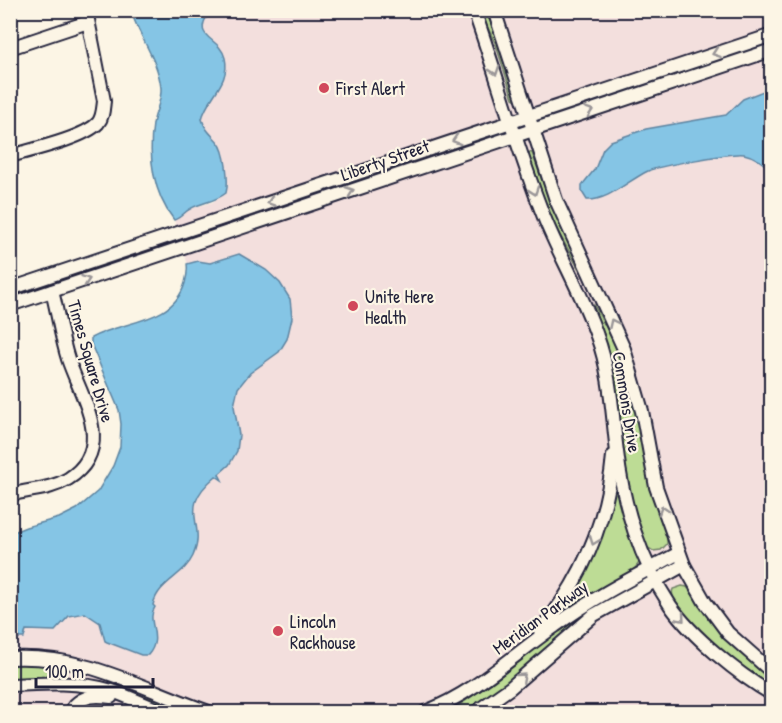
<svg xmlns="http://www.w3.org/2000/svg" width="782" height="723" font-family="'Patrick Hand',sans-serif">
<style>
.built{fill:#f3dfdd}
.green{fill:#bddc95;stroke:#707f68;stroke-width:1.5}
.water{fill:#85c5e5;stroke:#5d84a1;stroke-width:1.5}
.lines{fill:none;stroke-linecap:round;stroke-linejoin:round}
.minor-casing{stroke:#22223b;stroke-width:16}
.minor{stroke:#fcf5e5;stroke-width:12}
.oneway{stroke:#9a9698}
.poi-dot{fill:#d1495b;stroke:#fcf5e5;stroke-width:2}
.labels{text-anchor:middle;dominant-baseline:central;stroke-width:4.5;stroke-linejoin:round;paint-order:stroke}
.poi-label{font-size:18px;fill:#22223b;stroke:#fcf5e5;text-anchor:start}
.street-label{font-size:18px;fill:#22223b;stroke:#fcf5e5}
</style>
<rect width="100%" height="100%" fill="#fcf5e5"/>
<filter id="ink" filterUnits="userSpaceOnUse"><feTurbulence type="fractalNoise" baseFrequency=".0167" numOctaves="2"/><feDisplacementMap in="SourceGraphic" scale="12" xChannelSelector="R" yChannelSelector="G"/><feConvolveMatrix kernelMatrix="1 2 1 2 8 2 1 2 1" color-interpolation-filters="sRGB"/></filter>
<g filter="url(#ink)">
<path class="built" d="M209,11H771V712H11V555L92,522L204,317L174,220L181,217L189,209L213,202L227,188L224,153L219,143L207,131L202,119L208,103L226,74L225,59L219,47L203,30L202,23Z"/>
<g class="green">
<path d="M480,11H485L501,44L518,99L516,100L513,98L496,45Z"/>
<path d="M771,40V46L599,102L639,84Z"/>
<path d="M505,130L453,148L411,167L11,299L91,268Z"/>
<path d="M530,152L532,153L552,208L563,227L582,270L580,271L545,208L528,156Z"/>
<path d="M594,305L626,365L659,512L667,535V544L661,550L653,551L645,546L634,512L622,456L615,383L610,359L592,309Z"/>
<path d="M615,486H618L640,558L639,563L633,571L562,613L595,553Z"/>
<path d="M638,581L637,586L530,665L480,705L467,712H448C479,694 504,670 533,648C566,621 601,600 638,581Z"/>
<path d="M682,586L687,587L726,640L771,678V689C753,677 664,611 673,589Z"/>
<path d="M10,663C34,664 50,660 68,678L11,681Z"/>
<path d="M116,687L195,712H178Z"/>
</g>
<g class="water">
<path d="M131,11H210C190,40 219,35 225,58C231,83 207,97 202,119C205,130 211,134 218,142C226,151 229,182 226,193C215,202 202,202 190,209C184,212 181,218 174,220C153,193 148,157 153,124C155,111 162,101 161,88C158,59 139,37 131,11Z"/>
<path d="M771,88V170C763,163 755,156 744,154C734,152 658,166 648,171C629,180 608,201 587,200L582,192V185L595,169L603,149L611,141L646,129L726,115L743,99Z"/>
<path d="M239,254L266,270L280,283L290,299L292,318L287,339L279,352L250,373L238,388L234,406L239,435L237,451L229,465L219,474L222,480L216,476C175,510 208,522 193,556C184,576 158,582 153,605L155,607C145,621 164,637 148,655H141L107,642L105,641L100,623L85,613L69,616L55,631L26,630L24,638H19L18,630H11V533L26,527L59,518L77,509L98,491L113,466L120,447L121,424L119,410L91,344V338C123,320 173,324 185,283C187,276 188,271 187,264L198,261L210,263Z"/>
</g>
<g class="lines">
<g class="minor-casing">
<g id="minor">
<path d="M474,10C498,79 517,149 544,217C560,257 583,295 597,336C611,374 612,413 617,452C623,505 640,560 670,605C692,637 739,675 772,694"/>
<path d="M494,10L556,200L624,349L642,411L656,487L684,565L705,602L728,633L772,672"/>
<path d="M10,48L88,22"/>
<path d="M10,156C31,150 84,138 98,123C103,117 103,109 104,101L86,10"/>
<path d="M10,289L772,35"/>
<path d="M10,305L772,50"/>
<path d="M10,495C30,489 50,490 68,479C117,448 81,398 68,359C61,337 58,314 52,291"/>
<path d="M540,631C582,580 607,522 613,456"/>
<path d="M10,658C86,654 140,688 209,712"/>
<path d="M10,685C44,683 80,681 112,691C130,697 147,706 164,712"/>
<path d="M74,706C85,695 95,695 111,697"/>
<path d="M425,712C475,693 512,656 555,626C594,597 636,576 679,553"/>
<path d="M476,712L510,688L594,615L684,565"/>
</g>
</g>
<use href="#minor" class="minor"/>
</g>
<defs><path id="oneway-chevron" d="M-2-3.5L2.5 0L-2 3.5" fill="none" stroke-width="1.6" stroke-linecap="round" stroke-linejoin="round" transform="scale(1.5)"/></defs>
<g class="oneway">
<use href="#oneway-chevron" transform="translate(716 53) rotate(161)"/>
<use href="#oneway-chevron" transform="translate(495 71) rotate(71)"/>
<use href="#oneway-chevron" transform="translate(589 111) rotate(-19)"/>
<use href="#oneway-chevron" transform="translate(456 140) rotate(162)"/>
<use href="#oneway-chevron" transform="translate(350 191) rotate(-19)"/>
<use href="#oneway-chevron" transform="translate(534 191) rotate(71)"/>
<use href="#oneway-chevron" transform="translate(271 202) rotate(161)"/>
<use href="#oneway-chevron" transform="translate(86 280) rotate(-19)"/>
<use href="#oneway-chevron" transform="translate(613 323) rotate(-115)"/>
<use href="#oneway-chevron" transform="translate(663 510) rotate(-108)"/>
<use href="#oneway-chevron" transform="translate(594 541) rotate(111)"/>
<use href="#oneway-chevron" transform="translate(681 618) rotate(49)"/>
<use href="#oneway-chevron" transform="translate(522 677) rotate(-42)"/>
</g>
</g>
<g class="poi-dot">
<circle cx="324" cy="88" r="6"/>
<circle cx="353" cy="306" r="6"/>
<circle cx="278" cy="631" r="6"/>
</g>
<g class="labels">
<g class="poi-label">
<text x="336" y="88">First Alert</text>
<text x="365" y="296">Unite Here<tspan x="365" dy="21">Health</tspan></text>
<text x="290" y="621">Lincoln<tspan x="290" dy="21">Rackhouse</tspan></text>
</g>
<g class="street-label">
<text transform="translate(385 160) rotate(-19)">Liberty Street</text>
<text transform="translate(91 361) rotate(74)">Times Square Drive</text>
<text transform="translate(627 402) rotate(81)">Commons Drive</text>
<text transform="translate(540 617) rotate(-36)">Meridian Parkway</text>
</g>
</g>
<rect width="782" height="723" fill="none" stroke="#fcf5e5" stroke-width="36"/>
<rect x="18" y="18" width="746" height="687" fill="none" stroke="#22223b" stroke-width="2" filter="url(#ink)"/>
<path d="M36 678v9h117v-9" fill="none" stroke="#22223b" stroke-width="3"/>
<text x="45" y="678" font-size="18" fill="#22223b" stroke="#fcf5e5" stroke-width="4.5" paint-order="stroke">100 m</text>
</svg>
